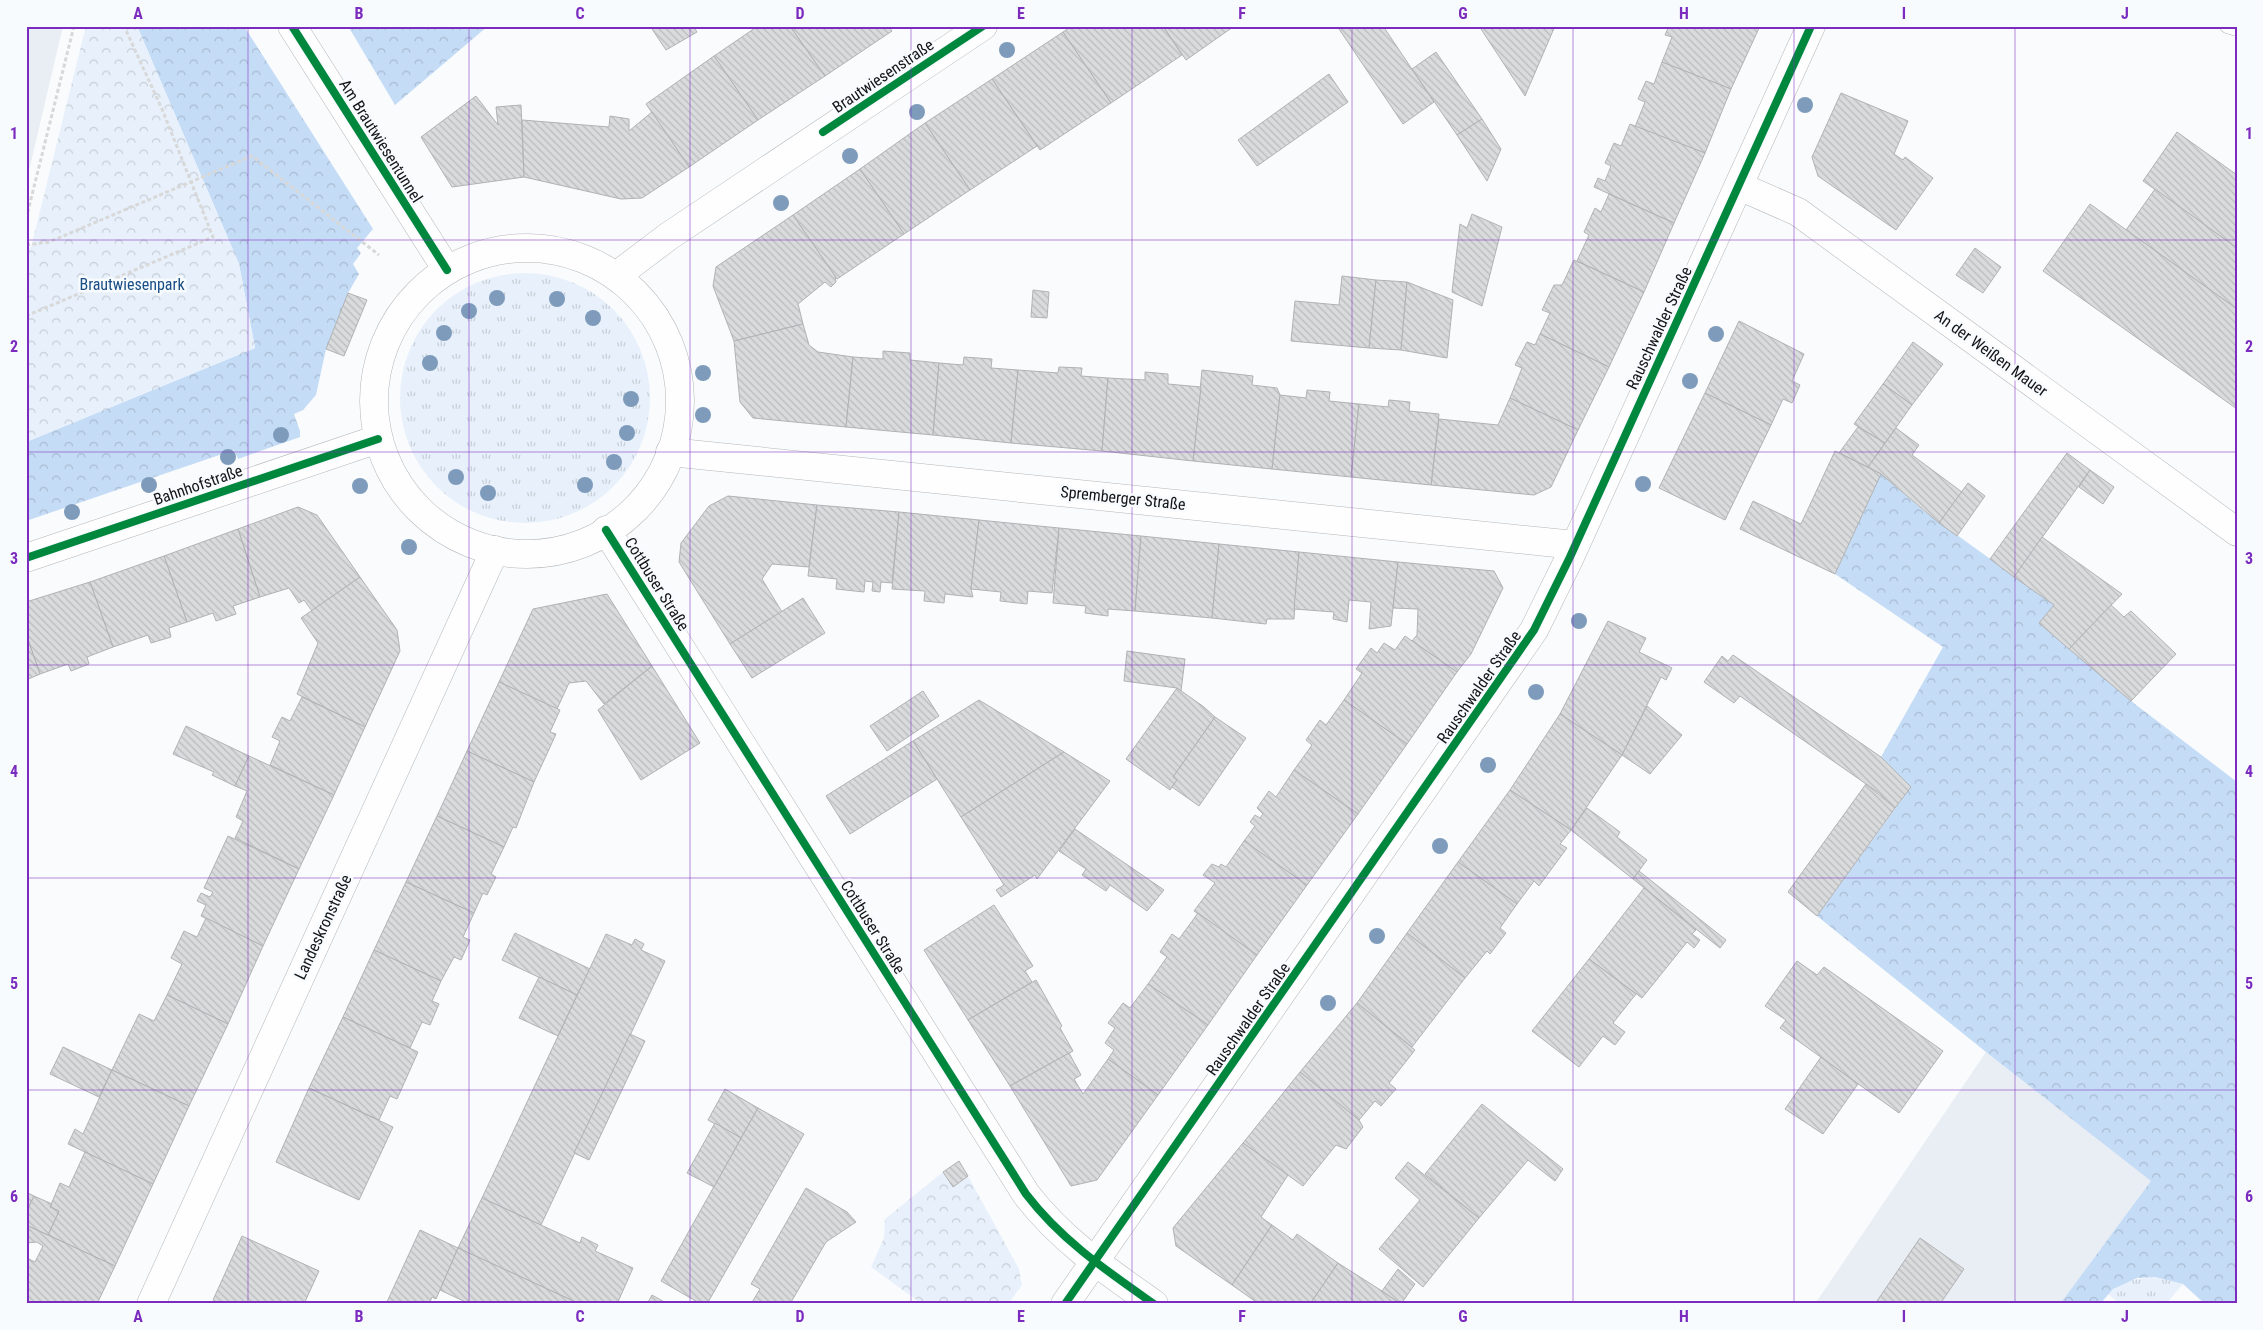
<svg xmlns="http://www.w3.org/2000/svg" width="2263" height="1330" font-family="'Roboto Condensed',sans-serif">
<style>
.built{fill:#e8eef4}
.grass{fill:url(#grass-tufts)}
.forest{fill:url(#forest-crowns)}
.park{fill:url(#park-crowns)}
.building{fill:url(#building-back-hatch);stroke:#b0b2b4}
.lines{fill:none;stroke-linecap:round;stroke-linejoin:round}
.service-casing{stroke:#b5b7b9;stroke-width:15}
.minor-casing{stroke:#b5b7b9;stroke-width:29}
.tertiary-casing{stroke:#b5b7b9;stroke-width:29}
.secondary-casing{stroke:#b5b7b9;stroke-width:29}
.path{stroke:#d8d8d8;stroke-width:3;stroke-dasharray:4 2.5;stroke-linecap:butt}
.service{stroke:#fefeff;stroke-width:14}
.minor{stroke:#fefeff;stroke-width:28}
.tertiary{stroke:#fefeff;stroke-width:28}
.secondary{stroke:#fefeff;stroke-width:28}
.cycleway-casing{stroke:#f8fbfe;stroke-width:11}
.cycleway{stroke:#00873e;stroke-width:8}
.tree{fill:#7e9bbb}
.grid{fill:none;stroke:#7b2cbf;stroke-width:1;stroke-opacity:0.55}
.labels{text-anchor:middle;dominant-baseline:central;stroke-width:5;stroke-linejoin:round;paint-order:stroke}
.street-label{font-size:16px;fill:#121416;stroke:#f8fbfe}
.park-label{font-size:16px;fill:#194d85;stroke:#f8fbfe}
.neatline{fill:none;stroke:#7b2cbf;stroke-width:2}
.grid-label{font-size:16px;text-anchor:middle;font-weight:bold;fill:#7b2cbf}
</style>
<defs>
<pattern id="grass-tufts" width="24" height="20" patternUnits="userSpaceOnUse" patternTransform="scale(1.25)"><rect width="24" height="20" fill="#e8f1fb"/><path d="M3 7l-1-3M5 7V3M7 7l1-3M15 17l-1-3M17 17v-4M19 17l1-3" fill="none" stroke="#c6ced6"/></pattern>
<pattern id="forest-crowns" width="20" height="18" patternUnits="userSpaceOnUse" patternTransform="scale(1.25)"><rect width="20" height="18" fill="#c5dcf6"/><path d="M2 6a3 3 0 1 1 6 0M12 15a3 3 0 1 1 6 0" fill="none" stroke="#a8bcd2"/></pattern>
<pattern id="park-crowns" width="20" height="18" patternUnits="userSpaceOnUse" patternTransform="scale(1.25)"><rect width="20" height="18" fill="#e8f1fb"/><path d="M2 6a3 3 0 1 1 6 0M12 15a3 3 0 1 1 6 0" fill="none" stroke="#c6ced6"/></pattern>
<pattern id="building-back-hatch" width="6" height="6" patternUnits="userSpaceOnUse" patternTransform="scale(1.25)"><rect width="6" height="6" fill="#d9dbdd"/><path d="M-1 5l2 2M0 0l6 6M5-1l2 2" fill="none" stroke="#b9bbbd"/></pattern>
</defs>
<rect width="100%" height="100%" fill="#f9fbfd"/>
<g class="built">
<path d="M26,26H63L26,183Z"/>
<path d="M1986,1052L2152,1181L2060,1304H1815Z"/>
</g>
<g class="grass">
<circle cx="525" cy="398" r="125"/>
<path d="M2155,1277L2183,1284L2166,1304H2120L2108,1294C2119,1281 2139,1278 2155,1277Z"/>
</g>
<g class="forest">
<path d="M137,26H244L373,229L357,248L361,253L353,264L359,274L348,293L326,349L316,395L303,410L294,414L300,431V437L238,459L234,450L26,521V442L255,348L239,264Z"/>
<path d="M348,26H488L395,105Z"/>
<path d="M1881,474L1925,512L2054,605L2039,623L2131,701L2237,782V1304H2205L2183,1284L2155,1277L2137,1278L2113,1289L2100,1304H2060L2151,1181L1986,1052L1817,916L1911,787L1881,757L1943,647L1835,574Z"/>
</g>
<g class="park">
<path d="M86,26H137L239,264L255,348L26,442V250L31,247Z"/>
<path d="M943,1172L953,1186L968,1176L1019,1269L1022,1285L1008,1304H922L871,1267L884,1238L885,1219Z"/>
</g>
<g class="building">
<path d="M650,26H693L697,32L666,50Z"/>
<path d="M758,26H790L825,76L758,120L714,56Z"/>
<path d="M790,26H888L892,31L825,76Z"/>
<path d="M1072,26H1163L1182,55L1111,103L1063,32Z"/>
<path d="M1163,26H1233V27L1186,60Z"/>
<path d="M1337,26H1383L1434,102L1403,124Z"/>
<path d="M1479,26H1555L1525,96Z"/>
<path d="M1669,26H1760L1731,89L1662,62L1672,37L1665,35Z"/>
<path d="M1063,32L1111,103L1040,150L992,79Z"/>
<path d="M1436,52L1482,119L1457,135L1412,69Z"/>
<path d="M714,56L758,120L689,167L646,104Z"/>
<path d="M1662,62L1731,89L1705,153L1635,127L1645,102L1638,99L1646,81L1654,84Z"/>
<path d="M1329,74L1348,102L1257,166L1238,140Z"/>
<path d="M992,79L1037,146L970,190L925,123Z"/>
<path d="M1841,93L1908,121L1894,154L1903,160L1905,157L1933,178L1896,230L1818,176L1812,157Z"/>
<path d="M476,96L498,125L496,107L521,105L524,177L452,187L421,137Z"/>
<path d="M652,112L689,167L642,198L621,199L524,177L522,120L609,127L610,116L629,119V131Z"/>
<path d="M1482,119L1501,149L1487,181L1457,135Z"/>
<path d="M925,123L970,190L904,234L860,169Z"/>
<path d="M1630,124L1705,153L1674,223L1594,187L1598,178L1605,181L1611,166L1605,163L1614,143L1621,146Z"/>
<path d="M2177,132L2237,175V248L2143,181Z"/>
<path d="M860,169L904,234L837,279L793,215Z"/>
<path d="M2155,189L2237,248V309L2126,230Z"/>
<path d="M1609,194L1674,223L1644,292L1577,261L1589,235L1584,232L1595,208L1601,212Z"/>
<path d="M2090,204L2237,309V409L2043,271Z"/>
<path d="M1472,214L1502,227L1482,306L1452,292L1460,224L1467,228Z"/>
<path d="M793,215L835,276L836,282L831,287L825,282L798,304L803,324L734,341L713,286L716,267Z"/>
<path d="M1975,248L2001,267L1983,293L1956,275Z"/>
<path d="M1574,260L1644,292L1609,367L1540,334L1550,313L1542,310L1554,285H1562Z"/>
<path d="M1342,276L1376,280L1369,348L1291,341L1295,301L1339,305Z"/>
<path d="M1376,280L1407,282L1401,350L1369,348Z"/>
<path d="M1407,282L1453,300L1447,358L1401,350Z"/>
<path d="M1033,290L1049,292L1047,318L1031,317Z"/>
<path d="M348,293L367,300L344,356L326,349Z"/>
<path d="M1739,321L1804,354L1792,381L1800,385L1792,403L1783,399L1771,425L1705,393Z"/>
<path d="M803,324L809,345L818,352L853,357L846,427L753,418L740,402L734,341Z"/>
<path d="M1540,334L1609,367L1578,430L1510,398L1522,368L1515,365L1527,342L1535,345Z"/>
<path d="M1913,342L1943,364L1912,405L1883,384Z"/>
<path d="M883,351L910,353V360L939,363L933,435L846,427L853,357L883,359Z"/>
<path d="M964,357L992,359L991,368L1018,370L1011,443L933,435L939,363L963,365Z"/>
<path d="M1059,367L1082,368L1081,376L1108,378L1102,451L1011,443L1018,370L1058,373Z"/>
<path d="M1202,370L1253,376L1252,385L1277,388L1280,395L1272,469L1193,461Z"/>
<path d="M1145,372L1168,374V384L1201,387L1193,461L1102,451L1108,378L1145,380Z"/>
<path d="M1883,384L1912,405L1885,443L1854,424Z"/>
<path d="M1307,390L1330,392L1329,401L1359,404L1351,477L1272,469L1280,395L1306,398Z"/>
<path d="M1705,393L1771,425L1725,520L1659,488Z"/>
<path d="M1510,398L1578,430L1551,487L1534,495L1431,485L1439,419L1498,425Z"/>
<path d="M1389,400L1410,402L1409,411L1439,414L1431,485L1351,477L1359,404L1388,407Z"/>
<path d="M1858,427L1885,443L1868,467L1839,453Z"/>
<path d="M1896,428L1919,445L1912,455L1962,492L1939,523L1881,474L1868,467Z"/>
<path d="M1835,451L1881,474L1835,574L1740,529L1753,501L1801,524Z"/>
<path d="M2067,453L2090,470L2014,577L1990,559Z"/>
<path d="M2090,470L2114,487L2103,504L2079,487Z"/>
<path d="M1968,483L1985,496L1957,536L1939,523Z"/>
<path d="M728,496L817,505L809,567L772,564L762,579L782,612L730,644L679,562L681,543L709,506Z"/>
<path d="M817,505L899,512L892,583L881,582L880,592L872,591L873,582L865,581L864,592L836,589L837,579L808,576Z"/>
<path d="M298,507L317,515L360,577L312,611L304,600L299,603L289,588L260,597L238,529Z"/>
<path d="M899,512L979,520L971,589L973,597L945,594L944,603L924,601L925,591L892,589Z"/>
<path d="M979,520L1059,528L1052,593L1028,591L1027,604L1000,601L1001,592L971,589Z"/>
<path d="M1059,528L1141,536L1135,611L1108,609V616L1085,613L1086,606L1053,603Z"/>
<path d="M238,529L260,597L233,606L236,614L216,621L213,613L187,622L164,556Z"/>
<path d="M1141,536L1219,544L1212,618L1135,611Z"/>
<path d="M2042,537L2122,594L2069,649L2039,623L2054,605L2014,577Z"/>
<path d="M1219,544L1299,552L1294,619H1267L1266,624L1212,618Z"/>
<path d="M1299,552L1398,562L1391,626L1369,629L1371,602L1349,600L1347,622L1333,619L1334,612L1294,609Z"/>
<path d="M164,556L187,622L169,628L171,637L151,643L148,635L113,647L90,582Z"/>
<path d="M1398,562L1494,571L1503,588L1471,654L1457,672L1412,641L1417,635L1418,609L1393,608Z"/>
<path d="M360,577L397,630L400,651L365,727L297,694L318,643L301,618Z"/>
<path d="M90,582L113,647L87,657L89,664L71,671L68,664L40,674L26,634V602Z"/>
<path d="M607,594L652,666L604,704L586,681L569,683L557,709L499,682L533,609Z"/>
<path d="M803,598L825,633L752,678L730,644Z"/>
<path d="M2111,605L2124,617L2131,611L2176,654L2131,701L2069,649Z"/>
<path d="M1608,621L1646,638L1639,652L1672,668L1666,680L1661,677L1622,755L1560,714Z"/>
<path d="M26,634L40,674L26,680Z"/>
<path d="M1405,636L1457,672L1407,744L1344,700L1362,673L1356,669L1371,648L1377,653L1384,643L1395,650Z"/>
<path d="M1127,651L1185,659L1181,691L1177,688L1124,681Z"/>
<path d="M1733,655L1881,757L1911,787L1895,808L1879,793L1740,696L1734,703L1704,682L1722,656L1728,661Z"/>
<path d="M652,666L700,743L641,780L598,710Z"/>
<path d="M499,682L560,710L550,732L556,734L534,782L467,751Z"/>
<path d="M1177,688L1204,707L1215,717L1173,777L1177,780L1170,790L1126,759Z"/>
<path d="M923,691L939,716L887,751L870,726Z"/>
<path d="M302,697L365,727L334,795L270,765L280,741L272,737L282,717L290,721Z"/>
<path d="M979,700L1064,752L961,817L913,741Z"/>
<path d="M1344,700L1407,744L1358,814L1294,770L1312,745L1306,740L1320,720L1326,725Z"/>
<path d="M1647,706L1682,735L1650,774L1622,755Z"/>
<path d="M1560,714L1622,755L1571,830L1510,790Z"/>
<path d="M1215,717L1246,738L1199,806L1172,787L1177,780L1173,777Z"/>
<path d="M186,726L249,756L235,786L212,775L214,772L173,754Z"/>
<path d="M913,741L937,779L850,834L826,796Z"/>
<path d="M467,751L534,782L516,828L513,827L504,847L437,816Z"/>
<path d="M1064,752L1110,781L1037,879L1035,875L1001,897L996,890L1004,885L961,817Z"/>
<path d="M249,756L334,795L299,869L235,838L243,821L236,817L247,791L235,786Z"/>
<path d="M1294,770L1358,814L1307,885L1244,841L1255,826L1250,822L1255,815L1260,818L1263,814L1257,808L1269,791L1276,797Z"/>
<path d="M1866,784L1895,808L1817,916L1788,892Z"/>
<path d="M1510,790L1571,830L1560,844L1567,848L1539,886L1534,881L1517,904L1458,862Z"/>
<path d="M1587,808L1620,832L1617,837L1647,860L1633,879L1571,830Z"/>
<path d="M437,816L504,847L491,874L496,877L487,895L483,893L474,913L406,882Z"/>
<path d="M1075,829L1164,890L1147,911L1110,885L1106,891L1082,875L1086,869L1059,851Z"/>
<path d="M228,836L299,869L263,946L201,916L206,905L197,901L201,893L210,897L213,892L204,888Z"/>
<path d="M1244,841L1307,885L1257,955L1194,911L1215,883L1203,875L1212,864L1219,867L1221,864L1226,867Z"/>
<path d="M1458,862L1517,904L1500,928L1506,933L1490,954L1487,951L1465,978L1407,933Z"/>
<path d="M1639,871L1726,940L1720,948L1633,879Z"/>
<path d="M406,882L474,913L463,937L470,940L461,960L454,957L441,981L374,950Z"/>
<path d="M1644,888L1696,930L1692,934L1700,940L1694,948L1687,942L1642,998L1589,959Z"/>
<path d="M994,905L1033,966L1025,971L1032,982L968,1020L924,950Z"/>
<path d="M1198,913L1257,955L1208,1025L1148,984L1167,957L1160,952L1172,934L1179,939Z"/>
<path d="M206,918L263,946L228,1024L167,995L182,964L171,958L184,931L197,937Z"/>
<path d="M515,933L590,969L577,995L502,960Z"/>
<path d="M1407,933L1465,978L1412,1047L1357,1003Z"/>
<path d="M606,934L632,945L635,939L644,944L641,950L665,961L541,1225L482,1198Z"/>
<path d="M374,950L441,981L432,1001L439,1004L430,1025L422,1022L410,1048L343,1017Z"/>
<path d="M1589,959L1636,994L1613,1023L1625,1032L1615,1045L1603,1036L1579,1067L1532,1031Z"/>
<path d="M1797,961L1817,975L1824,967L1943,1051L1899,1113L1780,1028L1786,1020L1765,1006Z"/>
<path d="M539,977L577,995L558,1036L519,1018Z"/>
<path d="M1036,980L1062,1026L1060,1028L1073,1051L1010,1086L968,1020Z"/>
<path d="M1148,984L1208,1025L1158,1095L1108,1059L1114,1050L1105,1043L1115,1028L1108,1023L1123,1003L1130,1008Z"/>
<path d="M167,995L228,1024L189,1106L112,1070L139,1014L154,1021Z"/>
<path d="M1357,1003L1415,1050L1389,1083L1396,1089L1381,1106L1375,1101L1359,1120L1300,1072Z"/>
<path d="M343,1017L418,1052L397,1099L390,1096L379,1120L309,1088Z"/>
<path d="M630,1034L645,1041L589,1160L574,1153Z"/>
<path d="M63,1047L112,1070L99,1097L50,1074Z"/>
<path d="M1069,1053L1081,1075L1074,1079L1083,1094L1108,1059L1158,1095L1097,1180L1071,1186L1010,1086Z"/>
<path d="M1821,1057L1858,1084L1823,1134L1785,1109Z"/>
<path d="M112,1070L189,1106L153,1184L68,1144L75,1129L83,1134Z"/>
<path d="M1300,1072L1359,1120L1363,1127L1346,1149L1336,1145L1303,1186L1243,1143Z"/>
<path d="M309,1088L393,1127L359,1200L276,1162Z"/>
<path d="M725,1089L758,1108L741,1138L708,1120Z"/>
<path d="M1482,1104L1563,1169L1555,1181L1528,1160L1479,1218L1425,1174Z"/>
<path d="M758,1108L804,1134L707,1304H701L661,1281Z"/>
<path d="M715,1123L741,1138L714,1187L687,1173Z"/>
<path d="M1243,1143L1288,1175L1261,1217L1272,1225L1232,1285L1176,1246L1173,1228Z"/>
<path d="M85,1152L153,1184L115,1266L48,1235L59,1211L50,1207L60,1183L69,1187Z"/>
<path d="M959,1161L968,1176L953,1187L943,1172Z"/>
<path d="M1408,1162L1479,1218L1423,1287L1379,1249L1420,1200L1395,1178Z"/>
<path d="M806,1188L847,1212L856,1222L826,1242L790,1304H751L760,1289L751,1284Z"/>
<path d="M26,1192L34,1196L26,1213Z"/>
<path d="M34,1196L52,1204L50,1207L59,1211L48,1235L26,1225V1213Z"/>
<path d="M482,1198L580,1243L582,1237L598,1245L595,1251L633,1268L617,1304H580L458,1248Z"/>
<path d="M26,1225L115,1266L97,1304H26V1265L29,1259L35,1262L43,1246L37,1242L26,1243Z"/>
<path d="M1272,1225L1293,1240L1297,1234L1338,1263L1310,1304H1259L1232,1285Z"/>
<path d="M420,1230L458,1248L436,1299L432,1297L429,1304H386Z"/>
<path d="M242,1236L319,1271L304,1304H221L213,1300Z"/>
<path d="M1920,1238L1964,1269L1940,1304H1875Z"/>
<path d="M458,1248L580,1304H470L440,1290Z"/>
<path d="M1338,1263L1382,1291L1401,1304H1310Z"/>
<path d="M1398,1269L1415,1284L1401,1304L1382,1291Z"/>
<path d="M652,1295L668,1304H647Z"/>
</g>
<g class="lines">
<g class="service-casing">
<path id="service" d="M2227,26L2237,29"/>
</g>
<g class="minor-casing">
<g id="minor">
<path d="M1739,186L1798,212L2237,532"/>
<path d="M670,452L1575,545"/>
<path d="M151,1304L495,550"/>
<path d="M1065,1304L1534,630L1570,557L1811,26"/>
</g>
</g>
<g class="tertiary-casing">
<g id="tertiary">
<path d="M292,26L447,270"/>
<path d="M606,530L1026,1194C1061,1240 1107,1271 1154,1304"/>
</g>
</g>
<g class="secondary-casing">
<g id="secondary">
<circle cx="527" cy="401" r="153"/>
<path d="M616,276L669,236L983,26"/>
<path d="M26,558L378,439"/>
</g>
</g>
<g class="path">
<path d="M26,219L74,26"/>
<path d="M26,245L49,242L252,156L379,255"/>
<path d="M26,316L213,237L162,109L124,26"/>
</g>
<use href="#service" class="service"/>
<use href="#minor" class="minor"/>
<use href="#tertiary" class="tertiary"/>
<use href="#secondary" class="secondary"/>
<g class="cycleway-casing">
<g id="cycleway">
<path d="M292,26L447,270"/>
<path d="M823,132L983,26"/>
<path d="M606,530L1026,1194C1061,1240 1107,1271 1154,1304"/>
<path d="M26,558L378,439"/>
<path d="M1065,1304L1534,630L1570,557L1811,26"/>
</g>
</g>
<use href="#cycleway" class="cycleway"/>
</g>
<g class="tree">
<circle cx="1007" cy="50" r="8"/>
<circle cx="1805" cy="105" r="8"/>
<circle cx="917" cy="112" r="8"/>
<circle cx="850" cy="156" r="8"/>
<circle cx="781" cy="203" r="8"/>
<circle cx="497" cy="298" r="8"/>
<circle cx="557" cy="299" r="8"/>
<circle cx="469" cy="311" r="8"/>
<circle cx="593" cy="318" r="8"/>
<circle cx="444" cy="333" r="8"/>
<circle cx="1716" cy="334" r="8"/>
<circle cx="430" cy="363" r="8"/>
<circle cx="703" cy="373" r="8"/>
<circle cx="1690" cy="381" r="8"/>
<circle cx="631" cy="399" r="8"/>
<circle cx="703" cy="415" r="8"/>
<circle cx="627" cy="433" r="8"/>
<circle cx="281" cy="435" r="8"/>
<circle cx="228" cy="457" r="8"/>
<circle cx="614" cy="462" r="8"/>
<circle cx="456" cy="477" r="8"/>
<circle cx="1643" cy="484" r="8"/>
<circle cx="149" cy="485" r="8"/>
<circle cx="585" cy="485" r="8"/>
<circle cx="360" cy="486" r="8"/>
<circle cx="488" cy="493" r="8"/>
<circle cx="72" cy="512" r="8"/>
<circle cx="409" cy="547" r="8"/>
<circle cx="1579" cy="621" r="8"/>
<circle cx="1536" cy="692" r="8"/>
<circle cx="1488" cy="765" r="8"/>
<circle cx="1440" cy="846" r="8"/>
<circle cx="1377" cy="936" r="8"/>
<circle cx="1328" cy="1003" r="8"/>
</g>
<path class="grid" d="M248,26V1304M469,26V1304M690,26V1304M911,26V1304M1132,26V1304M1352,26V1304M1573,26V1304M1794,26V1304M2015,26V1304M26,240H2237M26,452H2237M26,665H2237M26,878H2237M26,1090H2237"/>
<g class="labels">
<g class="street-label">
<text transform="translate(883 76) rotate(-34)">Brautwiesenstraße</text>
<text transform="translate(381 141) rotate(58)">Am Brautwiesentunnel</text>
<text transform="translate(1659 328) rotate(-65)">Rauschwalder Straße</text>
<text transform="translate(1991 353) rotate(36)">An der Weißen Mauer</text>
<text transform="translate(198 485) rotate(-19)">Bahnhofstraße</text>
<text transform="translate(1123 498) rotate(6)">Spremberger Straße</text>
<text transform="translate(657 584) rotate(58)">Cottbuser Straße</text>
<text transform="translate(1479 687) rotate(-55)">Rauschwalder Straße</text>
<text transform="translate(323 927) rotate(-65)">Landeskronstraße</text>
<text transform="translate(873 927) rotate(58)">Cottbuser Straße</text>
<text transform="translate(1248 1019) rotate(-55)">Rauschwalder Straße</text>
</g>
<g class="park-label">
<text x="132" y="284">Brautwiesenpark</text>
</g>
</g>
<rect width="2263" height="1330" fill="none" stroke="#f8fbfe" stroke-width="55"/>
<rect x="28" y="28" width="2208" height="1274" class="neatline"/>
<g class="grid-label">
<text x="138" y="19">A</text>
<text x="359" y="19">B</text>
<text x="580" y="19">C</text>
<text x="800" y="19">D</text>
<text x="1021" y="19">E</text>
<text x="1242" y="19">F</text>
<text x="1463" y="19">G</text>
<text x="1684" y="19">H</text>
<text x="1904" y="19">I</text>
<text x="2125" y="19">J</text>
<text x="14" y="139">1</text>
<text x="2249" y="139">1</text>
<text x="14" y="352">2</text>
<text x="2249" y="352">2</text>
<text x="14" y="564">3</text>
<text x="2249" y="564">3</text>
<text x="14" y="777">4</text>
<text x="2249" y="777">4</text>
<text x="14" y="989">5</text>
<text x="2249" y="989">5</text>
<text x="14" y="1202">6</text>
<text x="2249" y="1202">6</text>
<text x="138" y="1322">A</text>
<text x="359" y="1322">B</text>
<text x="580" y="1322">C</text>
<text x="800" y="1322">D</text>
<text x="1021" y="1322">E</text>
<text x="1242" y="1322">F</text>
<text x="1463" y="1322">G</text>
<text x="1684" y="1322">H</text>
<text x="1904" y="1322">I</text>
<text x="2125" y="1322">J</text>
</g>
</svg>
